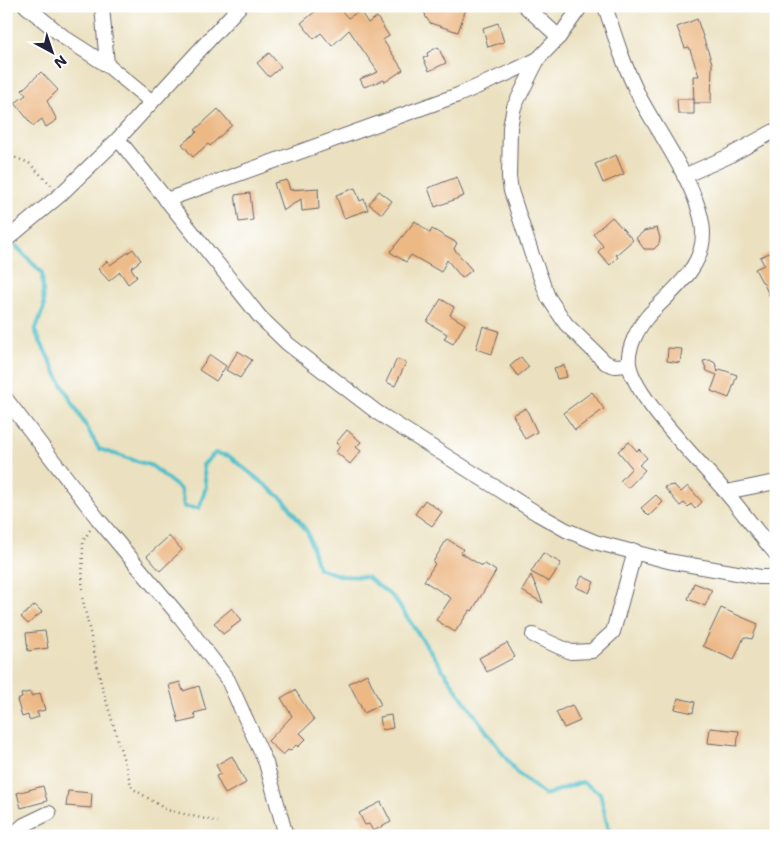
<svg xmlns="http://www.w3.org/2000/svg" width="782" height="842" font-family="'Shantell Sans',sans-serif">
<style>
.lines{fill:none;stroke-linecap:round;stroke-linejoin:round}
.stream{stroke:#52c0c9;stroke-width:4}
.building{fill:#ecb884}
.minor-casing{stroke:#68656a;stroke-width:16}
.path{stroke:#68656a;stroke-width:2.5;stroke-dasharray:1 4;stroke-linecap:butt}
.minor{stroke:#fff;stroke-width:14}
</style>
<rect width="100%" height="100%" fill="#fff"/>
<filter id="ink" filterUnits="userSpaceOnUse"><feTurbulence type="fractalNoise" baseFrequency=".02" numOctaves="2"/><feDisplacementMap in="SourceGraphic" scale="10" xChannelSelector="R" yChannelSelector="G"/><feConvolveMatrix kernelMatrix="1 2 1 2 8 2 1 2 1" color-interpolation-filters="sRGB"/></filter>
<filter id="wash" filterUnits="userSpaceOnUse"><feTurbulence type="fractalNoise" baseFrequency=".0096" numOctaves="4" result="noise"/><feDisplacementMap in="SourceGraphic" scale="20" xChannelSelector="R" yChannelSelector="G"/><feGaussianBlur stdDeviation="1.12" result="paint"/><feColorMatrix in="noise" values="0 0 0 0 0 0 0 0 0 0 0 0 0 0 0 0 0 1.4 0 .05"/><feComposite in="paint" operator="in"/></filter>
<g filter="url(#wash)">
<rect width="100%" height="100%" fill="#ebe1c0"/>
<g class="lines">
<path class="stream" d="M16,246L42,273L44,307L35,331L59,379L99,449L152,466L181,490L184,507L199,508L206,487L203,465L215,453L229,456L284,500L308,533L318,568L341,576L367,577L394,598L458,692L516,772L545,795L582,782L600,793L610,836"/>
</g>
<g id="blocks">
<g class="building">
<path d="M322,6H337L348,18L360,11L368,23L377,17L389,36L383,40L403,70L385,82L384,80L364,87L360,79L378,72L349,30L332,46L321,33L314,39L301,23Z"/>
<path d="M418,6H467L458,32L430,23L425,16L426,15Z"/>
<path d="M697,19L712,63L711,103H694L693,76H699L689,47L685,48L677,27Z"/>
<path d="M498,23L504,42L488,47L483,28Z"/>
<path d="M438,47L446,63L429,71L423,58L428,56L427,53Z"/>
<path d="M269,53L281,67L269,77L257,63Z"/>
<path d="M41,72L58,90L47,101L57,120L46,127L42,119L33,126L15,103L26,95L22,90Z"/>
<path d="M677,99H694V114H678Z"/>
<path d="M218,109L232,125L210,146L208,144L193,157L182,144L197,132L195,130Z"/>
<path d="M616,155L624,174L603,183L595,164Z"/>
<path d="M457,177L464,196L435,207L428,188Z"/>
<path d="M287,180L290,190L319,188L318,189L319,209L302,211L301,199L283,211L274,183Z"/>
<path d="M355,188L360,201L364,199L368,210L344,218L336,195Z"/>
<path d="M379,191L392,201L382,214L369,204Z"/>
<path d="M250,193L253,220L239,222L235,195Z"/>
<path d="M612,217L633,240L616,255L618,257L610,265L598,252L603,246L593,234Z"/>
<path d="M415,221L430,233L432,229L457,243L454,249L472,270L462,278L447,260L441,272L411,255L406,262L390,252Z"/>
<path d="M657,228L660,238L659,244L654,249H644L636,238L644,231Z"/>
<path d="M133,249L141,260L131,268L137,277L128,284L120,272L109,281L98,269L107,261L110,265Z"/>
<path d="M772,252L776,261V310L763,282H762L755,269L764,265L760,257Z"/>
<path d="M441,299L454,307L450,315L465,324L453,344L444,339L447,334L427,322Z"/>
<path d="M483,326L499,331L492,354L476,349Z"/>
<path d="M668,348L682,349L680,363L667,361Z"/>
<path d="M238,351L252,360L240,378L226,370Z"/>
<path d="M210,355L226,366L216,381L199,370Z"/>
<path d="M521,357L529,367L518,376L510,366Z"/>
<path d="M397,359L406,363L395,386L386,382Z"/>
<path d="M710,360L715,363L718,372L720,369L737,375L729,398L711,391L717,375L707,371L703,361Z"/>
<path d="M564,365L567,377L557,379L554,368Z"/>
<path d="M592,392L604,409L575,430L563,413Z"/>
<path d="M526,408L537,432L525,439L513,415Z"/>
<path d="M347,430L361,442L356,447L361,451L350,464L336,452L340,446L336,443Z"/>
<path d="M629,442L637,451L639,449L647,458L639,465L645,470L628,488L620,481L632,468L618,451Z"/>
<path d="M674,485L681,492L688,486L702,502L695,509L691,504L688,507L684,503L680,506L664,487Z"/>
<path d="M656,495L663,502L649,516L641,508Z"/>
<path d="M425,500L442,512L432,526L415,514Z"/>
<path d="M169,536L182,550L160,571L147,556Z"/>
<path d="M447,539L463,549L461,553L482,566L485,564L496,571L472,611L470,610L455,632L436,620L451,598L424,581L435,564L433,562Z"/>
<path d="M543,553L561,563L549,582L531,572Z"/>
<path d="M531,575L543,603L522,591Z"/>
<path d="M582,576L594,582L589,593L576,587Z"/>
<path d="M694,583L712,590L705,606L688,599Z"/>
<path d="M35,605L42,612L28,624L21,617Z"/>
<path d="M232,608L242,620L223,634L214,623Z"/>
<path d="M721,608L758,624L752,639L744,637L734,660L703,646Z"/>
<path d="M45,631L48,648L28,651L26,633Z"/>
<path d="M507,643L515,657L487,672L479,658Z"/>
<path d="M367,674L381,705L364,713L349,683Z"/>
<path d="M180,682L183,691L199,686L206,710L194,713L196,719L179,723L169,685Z"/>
<path d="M295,690L314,720L300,733L306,739L298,747L296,745L290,751L288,750L283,755L268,741L292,716L281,698Z"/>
<path d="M30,692L32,696L40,693L45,710L37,712L39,717L29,720L28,715L22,717L17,700L22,698L21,694Z"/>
<path d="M678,698L695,702L693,713L675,709Z"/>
<path d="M572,705L580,721L564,728L556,712Z"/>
<path d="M391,715L393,728L382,730L380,717Z"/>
<path d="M710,728L739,731L737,746L708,743Z"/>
<path d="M232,756L246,783L225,794L216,776L221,774L216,765Z"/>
<path d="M43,786L47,801L21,808L17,793Z"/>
<path d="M68,791L92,793L91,808L66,806Z"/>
<path d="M381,802L391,822L373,831L369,824L365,825L359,813Z"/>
</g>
</g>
</g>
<g filter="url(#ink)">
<use href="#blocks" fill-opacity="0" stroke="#68656a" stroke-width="1"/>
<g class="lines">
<g class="minor-casing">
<g id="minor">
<path d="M26,6L65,38L107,65L152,102"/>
<path d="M102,6L107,65"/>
<path d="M525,6L559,37"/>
<path d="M605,6C615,37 625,69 640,98C659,134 703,194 703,234C703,270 670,292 648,316C638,328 627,348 629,364C634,397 700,462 724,490C742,511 758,533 776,554"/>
<path d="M538,59L514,107L510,127L509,177L511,191L532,255L548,297L566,324L606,363L615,366L629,365"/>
<path d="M118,139L260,317L288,344L378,413L538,514L566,530L595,542L668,561L760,577H776"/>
<path d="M684,176L727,157L776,130"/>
<path d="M166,200L458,95L513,71L538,59L559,37L581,6"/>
<path d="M6,240L60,195L118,139L240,6"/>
<path d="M6,399L98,519L181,618L228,680L266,763L286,836"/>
<path d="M726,492L776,482"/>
<path d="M533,635L571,652L592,651L613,632L635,551"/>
<path d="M12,836L24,825L49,813"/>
</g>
</g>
<g class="path">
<path d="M6,154L29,163L51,185"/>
<path d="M90,530L83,541L82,596L101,683L132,788L167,810L218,822"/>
</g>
<use href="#minor" class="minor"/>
</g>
</g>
<rect width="782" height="842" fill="none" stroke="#fff" stroke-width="25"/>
<g transform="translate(52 52) rotate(140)" stroke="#ffffff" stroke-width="4" paint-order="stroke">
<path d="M0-4L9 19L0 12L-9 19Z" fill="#22223b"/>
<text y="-8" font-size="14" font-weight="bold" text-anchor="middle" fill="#22223b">N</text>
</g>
</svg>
